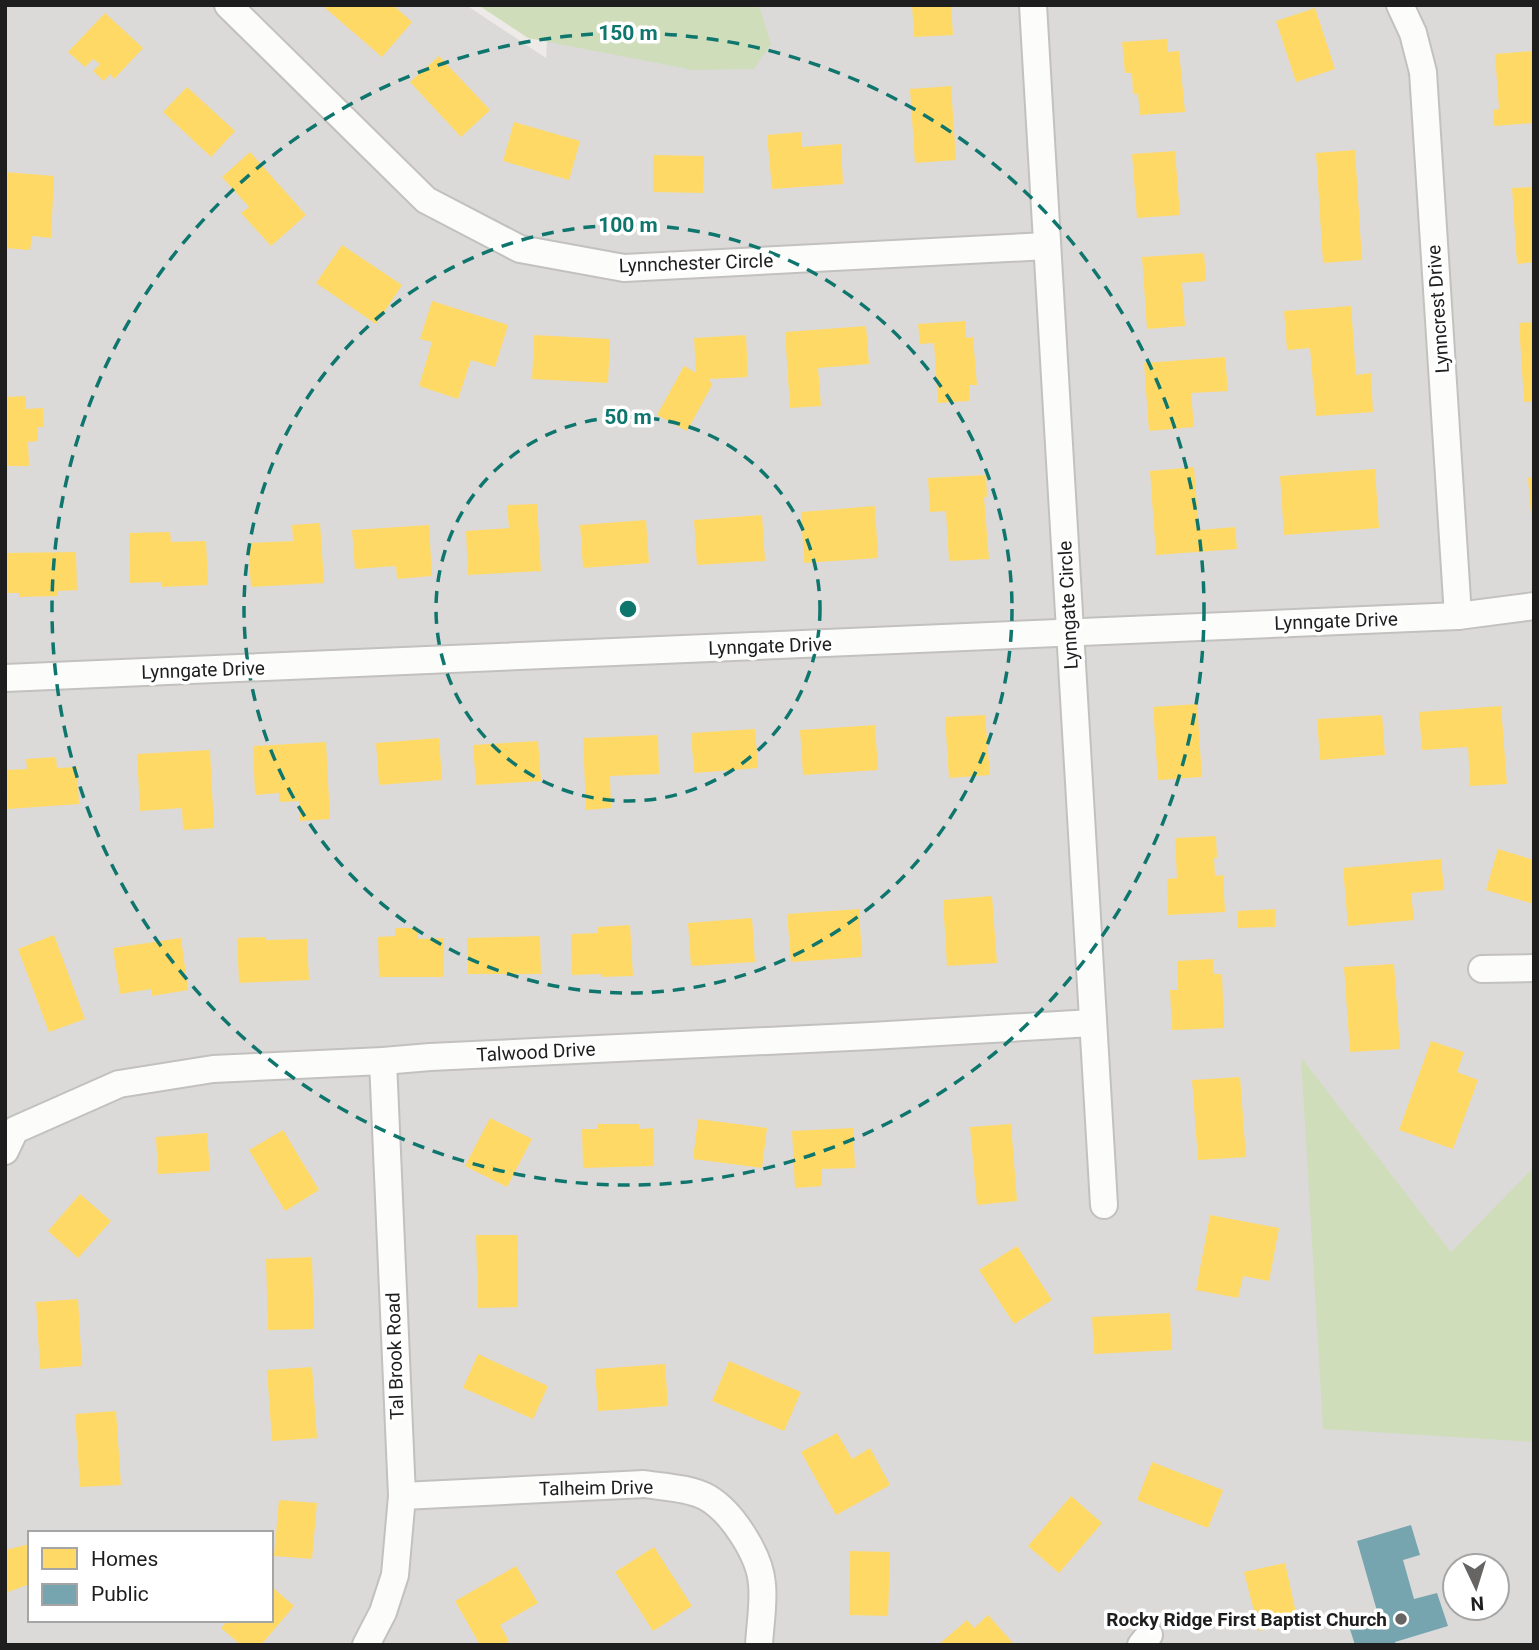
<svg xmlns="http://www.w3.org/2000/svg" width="1539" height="1650" font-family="Roboto,sans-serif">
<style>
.residential{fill:#dcdad9;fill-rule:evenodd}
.forest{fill:#cfddba}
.homes{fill:#ffd966}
.public{fill:#76a5af}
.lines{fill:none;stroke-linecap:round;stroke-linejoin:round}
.street-casing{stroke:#c2c1bf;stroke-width:30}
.street{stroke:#fcfcfb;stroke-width:26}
.ring{fill:none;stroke:#0f766e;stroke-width:3.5;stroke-dasharray:12 9}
.poi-dot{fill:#666564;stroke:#fff;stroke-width:2.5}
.labels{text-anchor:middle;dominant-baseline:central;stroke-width:7;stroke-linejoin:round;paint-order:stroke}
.street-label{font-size:19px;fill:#1e1e1e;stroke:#fff}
.poi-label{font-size:19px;font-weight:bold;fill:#1e1e1e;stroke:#fff;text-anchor:end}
.centre{fill:#0f766e;stroke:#fff;stroke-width:3.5}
.ring-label{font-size:21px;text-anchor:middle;font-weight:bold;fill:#0f766e;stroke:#fff;stroke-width:7;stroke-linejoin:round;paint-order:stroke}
</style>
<rect width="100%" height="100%" fill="#edeae7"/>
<path class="residential" d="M5,5H466L546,58L549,5H1534V1645H5ZM30,1533H271V1620H30ZM1455,1566H1497V1608H1455Z"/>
<g class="forest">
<path d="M478,5H759L771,44L754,69L693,70L528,38Z"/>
<path d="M1301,1057L1451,1252L1534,1167V1442L1323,1429Z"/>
</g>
<g class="homes">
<path d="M327,5H393L412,22L382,57L325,8Z"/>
<path d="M912,5H951L953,35L914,37Z"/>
<path d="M1315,8L1335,69L1296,82L1276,21Z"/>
<path d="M105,13L143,48L114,79L110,74L104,81L93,71L100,64L93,59L85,67L68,52Z"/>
<path d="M1167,39L1168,52L1179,51L1185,112L1140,115L1138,94H1133L1132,73H1125L1122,42Z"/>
<path d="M1534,51V123L1494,126L1493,110L1499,109L1495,54Z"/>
<path d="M439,56L490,110L461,137L410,82Z"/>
<path d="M951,86L956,160L915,163L910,89Z"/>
<path d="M187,87L235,131L211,157L163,112Z"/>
<path d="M514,122L580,141L569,180L503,161Z"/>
<path d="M801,132L802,147L841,144L843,184L772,189L767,135Z"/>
<path d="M1355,150L1362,260L1323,263L1316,153Z"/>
<path d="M1175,151L1180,215L1137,218L1132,154Z"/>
<path d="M250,152L306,215L271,246L241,213L249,207L222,177Z"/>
<path d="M653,155L704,156L703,193L653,192Z"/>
<path d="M5,172L54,176L51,238L32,236L30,250L5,248Z"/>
<path d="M1534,187V262L1517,264L1512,188Z"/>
<path d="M342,245L402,285L376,324L316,283Z"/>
<path d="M1204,253L1206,281L1182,283L1185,326L1147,329L1142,257Z"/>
<path d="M432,301L508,325L495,367L471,360L458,399L419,386L432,342L420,339Z"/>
<path d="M1351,306L1356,375L1371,373L1373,412L1316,416L1310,348L1287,350L1284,311Z"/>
<path d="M965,321L966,338L973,337L977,385H969V401L938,403L934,343L920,344L918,324Z"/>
<path d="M1534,322V401L1524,402L1519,323Z"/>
<path d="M866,326L869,364L818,368L821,406L790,408L785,332Z"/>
<path d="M534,335L610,339L608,383L532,379Z"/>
<path d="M746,335L748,377L709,379L712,385L687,431L657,415L684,366L696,373L694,338Z"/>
<path d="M1225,357L1228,391L1191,393L1194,427L1149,431L1144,363Z"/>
<path d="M26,396V409L43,408V427H38V441L28,442L29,466H5V397Z"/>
<path d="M1194,467L1199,530L1235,527L1237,549L1156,555L1150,471Z"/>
<path d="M1375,469L1379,528L1284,535L1280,476Z"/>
<path d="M986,475L987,497H984L989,559L949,561L946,511L930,512L928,478Z"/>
<path d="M1534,477V527H1532L1528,478Z"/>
<path d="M537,504L541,571L468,575L466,531L509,528L507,505Z"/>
<path d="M875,506L878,558L804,563L801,512Z"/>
<path d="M762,515L765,561L697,565L694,520Z"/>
<path d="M646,520L649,563L583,568L580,525Z"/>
<path d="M320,523L324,583L251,587L248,543L293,541L292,525Z"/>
<path d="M429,525L432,576L397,579L396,566L355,569L352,530Z"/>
<path d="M170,532L171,542L206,541L208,585L162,587V582L130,583L129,533Z"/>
<path d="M76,552L77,590L58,591V596L19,597V593H5V553Z"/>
<path d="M1197,704L1202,777L1158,780L1153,707Z"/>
<path d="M1501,706L1507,784L1470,786L1468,747L1422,750L1419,712Z"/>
<path d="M985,715L990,775L949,778L945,717Z"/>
<path d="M1382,715L1385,755L1320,760L1317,719Z"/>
<path d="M875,725L878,770L803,775L800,730Z"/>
<path d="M755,729L758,768L694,773L691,733Z"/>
<path d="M658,735L659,774L610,776L611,808L586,810L583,738Z"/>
<path d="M439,738L442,780L379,785L376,743Z"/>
<path d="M538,741L541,781L476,785L473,745Z"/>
<path d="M326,742L330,819L300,821L299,801L279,802V793L255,795L253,746Z"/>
<path d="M210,750L214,828L183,830L182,808L140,811L137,754Z"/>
<path d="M56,757L57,768L77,767L79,804L8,809L6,770L27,769L26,759Z"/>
<path d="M1216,836L1217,858H1214L1215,876L1223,875L1225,912L1168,915L1167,879L1177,878L1175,838Z"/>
<path d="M1498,849L1534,860V904L1486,890Z"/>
<path d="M1441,859L1444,890L1411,893L1414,920L1348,926L1343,868Z"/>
<path d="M992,896L997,963L947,966L943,900Z"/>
<path d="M859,909L862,957L791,962L787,914Z"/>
<path d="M1275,909V927L1238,928L1237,911Z"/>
<path d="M752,918L755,962L691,966L688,923Z"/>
<path d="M630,925L633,976L601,977V974L572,975L571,934L598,933V927Z"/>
<path d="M395,928H418V939L444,938V977H379L378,937L395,936Z"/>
<path d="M54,935L85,1019L49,1032L18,949Z"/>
<path d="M540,936L541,974H468L467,938Z"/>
<path d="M266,937V940L307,939L309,980L239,983L237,938Z"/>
<path d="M181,938L188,990L152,996L151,989L120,994L113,948Z"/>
<path d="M1213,959V974H1222L1224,1028L1172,1030L1170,990H1178L1177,961Z"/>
<path d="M1394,964L1400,1049L1350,1052L1344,967Z"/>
<path d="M1431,1041L1464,1052L1457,1072L1478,1080L1453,1149L1399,1130Z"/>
<path d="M1240,1077L1246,1157L1198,1160L1192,1080Z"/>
<path d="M490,1118L532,1139L507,1187L465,1166Z"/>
<path d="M698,1119L767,1128L762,1168L693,1159Z"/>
<path d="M597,1124H639V1129L653,1128L654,1166L583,1168L582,1129H597Z"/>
<path d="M1011,1124L1017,1201L977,1205L970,1127Z"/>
<path d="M853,1128L855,1168L821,1169L822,1186L795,1188L792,1131Z"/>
<path d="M283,1130L319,1190L285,1211L249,1150Z"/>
<path d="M207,1133L210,1171L158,1174L156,1137Z"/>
<path d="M80,1194L111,1221L78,1258L48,1231Z"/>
<path d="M1210,1215L1279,1228L1269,1281L1243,1276L1238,1298L1196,1290Z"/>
<path d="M476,1235H517L518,1307L478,1308Z"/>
<path d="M1017,1246L1052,1300L1014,1324L979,1270Z"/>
<path d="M312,1257L314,1329L268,1330L266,1259Z"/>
<path d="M78,1299L82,1366L40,1369L36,1302Z"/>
<path d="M1170,1313L1172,1350L1094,1354L1092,1317Z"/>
<path d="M478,1354L548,1386L533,1419L463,1388Z"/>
<path d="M729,1361L801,1392L784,1431L712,1401Z"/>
<path d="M665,1364L668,1406L598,1411L595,1369Z"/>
<path d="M312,1367L317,1438L272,1441L267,1370Z"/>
<path d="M116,1411L121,1485L80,1487L75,1414Z"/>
<path d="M837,1433L852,1459L870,1448L890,1485L836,1515L801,1452Z"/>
<path d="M1152,1462L1223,1490L1208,1528L1137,1500Z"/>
<path d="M1071,1496L1102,1523L1059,1573L1028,1546Z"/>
<path d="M279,1500L317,1503L312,1559L274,1556Z"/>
<path d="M30,1544V1584L5,1593V1550Z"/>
<path d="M654,1547L692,1606L653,1631L615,1572Z"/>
<path d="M850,1551L890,1552L888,1616L849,1615Z"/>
<path d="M1285,1563L1298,1622L1259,1631L1244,1572Z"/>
<path d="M516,1566L538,1603L500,1625L509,1641L503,1645H480L455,1601Z"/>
<path d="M271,1586L294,1606L261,1645H241L221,1628L228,1620H271Z"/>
<path d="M988,1615L1013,1643L1011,1645H938L967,1620L974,1628Z"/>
</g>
<path class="public" d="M1411,1525L1420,1555L1403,1560L1414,1599L1437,1593L1448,1626L1395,1642L1396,1645H1355L1347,1620L1377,1611L1357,1541Z"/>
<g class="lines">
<g class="street-casing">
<g id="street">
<path d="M228,5L426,200L520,249L624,268L1047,246"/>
<path d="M1033,5L1104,1205"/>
<path d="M1400,5L1413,33L1423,72L1458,616"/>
<path d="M5,678L1458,616L1534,606"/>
<path d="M1482,969L1534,968"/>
<path d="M5,1151L15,1130L119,1084L213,1069L383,1061L430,1057L871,1036L1092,1023"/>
<path d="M402,1496L644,1484C664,1487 691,1488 708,1498C733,1513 760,1556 762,1584C764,1604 760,1625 759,1645"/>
<path d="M366,1645L383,1612L395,1575L402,1496L383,1061"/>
<path d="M1141,1645L1149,1635"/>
</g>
</g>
<use href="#street" class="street"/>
</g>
<g class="ring">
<circle cx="628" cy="609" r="192"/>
<circle cx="628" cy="609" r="384"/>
<circle cx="628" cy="609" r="576"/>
</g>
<circle class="poi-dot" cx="1401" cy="1619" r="7"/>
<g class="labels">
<g class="street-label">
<text transform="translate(696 263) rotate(-2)">Lynnchester Circle</text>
<text transform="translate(1438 309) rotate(-94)">Lynncrest Drive</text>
<text transform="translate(1068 605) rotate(-93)">Lynngate Circle</text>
<text transform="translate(1336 621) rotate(-2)">Lynngate Drive</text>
<text transform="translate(770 646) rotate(-2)">Lynngate Drive</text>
<text transform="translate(203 670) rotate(-2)">Lynngate Drive</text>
<text transform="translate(536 1052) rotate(-3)">Talwood Drive</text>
<text transform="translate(395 1356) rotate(-92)">Tal Brook Road</text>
<text transform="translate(596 1488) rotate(-1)">Talheim Drive</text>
</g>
<g class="poi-label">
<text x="1387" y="1619">Rocky Ridge First Baptist Church</text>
</g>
</g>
<circle cx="628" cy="609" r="10" class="centre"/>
<g class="ring-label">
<text x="628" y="40">150 m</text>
<text x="628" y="232">100 m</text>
<text x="628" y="424">50 m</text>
</g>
<rect width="1539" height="1650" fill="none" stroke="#1e1e1e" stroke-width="14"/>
<rect x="28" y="1531" width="245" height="91" fill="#ffffff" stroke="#a5a5a5" stroke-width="2"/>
<rect x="42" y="1548" width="35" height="21" fill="#ffd966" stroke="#a5a5a5" stroke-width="2"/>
<text x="91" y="1566" font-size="21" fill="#1e1e1e">Homes</text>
<rect x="42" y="1584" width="35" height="21" fill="#76a5af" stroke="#a5a5a5" stroke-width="2"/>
<text x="91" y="1601" font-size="21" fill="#1e1e1e">Public</text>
<g transform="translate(1476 1587) rotate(176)"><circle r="33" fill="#ffffff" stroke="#a5a5a5" stroke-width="2"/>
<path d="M0-5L12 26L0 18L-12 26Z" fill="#666564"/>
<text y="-10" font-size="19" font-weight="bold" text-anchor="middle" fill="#1e1e1e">N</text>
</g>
</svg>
